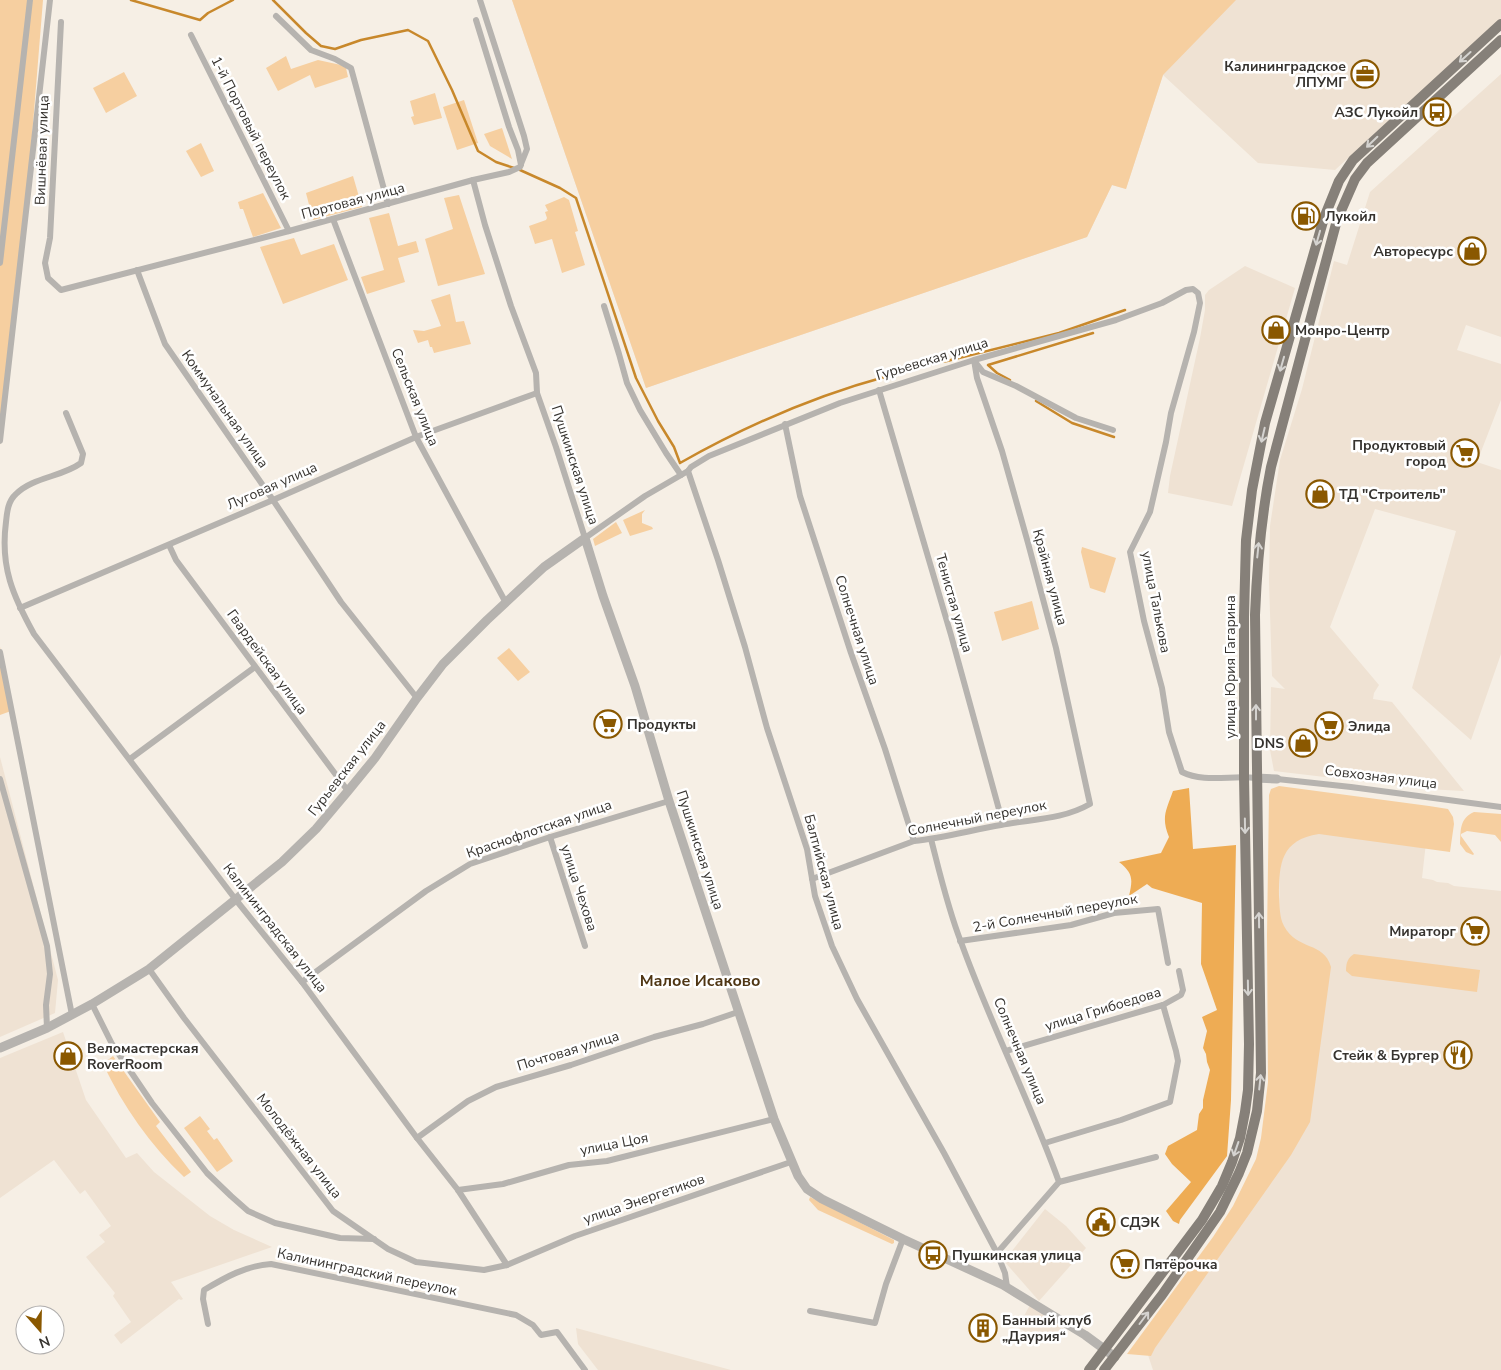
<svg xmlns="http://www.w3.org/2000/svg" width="1501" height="1370" font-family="'Nunito Sans',sans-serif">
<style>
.built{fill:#efe2d3}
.green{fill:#f6cfa0}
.forest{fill:#eeac54}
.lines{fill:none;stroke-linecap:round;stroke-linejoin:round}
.stream{stroke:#c8882b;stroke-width:2.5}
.minor{stroke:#b6b3af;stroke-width:6}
.tertiary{stroke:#b6b3af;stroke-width:9}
.primary{stroke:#868079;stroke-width:10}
.oneway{stroke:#d5d3d0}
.labels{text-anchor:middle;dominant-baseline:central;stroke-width:5;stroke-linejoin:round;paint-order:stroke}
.poi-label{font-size:14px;font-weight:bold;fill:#36332f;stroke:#fff;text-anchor:start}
.street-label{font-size:14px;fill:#36332f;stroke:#fff}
.quarter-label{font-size:16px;font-weight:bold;fill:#4e3513;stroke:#fff}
</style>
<rect width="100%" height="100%" fill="#f6efe5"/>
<g class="built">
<path d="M512,0H1501V19L1335,170L1258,163L1163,75L1126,189L1112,185L1087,237L646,388Z"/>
<path d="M1501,74V337L1466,325L1457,350L1501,364V400L1477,462L1501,470V654L1471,740L1412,688L1456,531L1375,509L1330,627L1379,685L1374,693L1373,699L1392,702L1464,791L1426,789L1274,771L1270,750L1271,687L1285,689L1272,676L1269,581L1270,526L1280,460L1302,389L1334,261L1347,265L1370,192Z"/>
<path d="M1245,266L1295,288L1232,506L1168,493L1170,476L1200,338L1205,310V295L1209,290Z"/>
<path d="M0,757L58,980L55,1013L0,1037Z"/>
<path d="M1278,797L1429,816L1422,878L1433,880L1437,882L1448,883L1454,886L1501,891V1370H1153L1145,1346L1283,1159Z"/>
<path d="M63,1032L86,1100L126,1158L137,1153L154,1172L210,1216L234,1230L272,1247L171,1282L183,1299L181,1300L179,1299L121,1344L114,1335L131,1322L113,1296L115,1293L86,1257L105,1242L99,1235L111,1226L85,1190L80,1194L54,1160L0,1198V1058Z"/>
<path d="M1045,1209L1066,1226L1086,1248L1039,1301L1004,1261Z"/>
<path d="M1030,1305L1063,1328L1053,1342L1041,1343L1018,1327Z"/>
<path d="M576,1328L731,1370H598L578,1344Z"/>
</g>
<g class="green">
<path d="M0,0H43L26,210L0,445Z"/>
<path d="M512,0H1236L1163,75L1126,189L1112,185L1087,237L646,388Z"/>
<path d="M286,56L291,69L318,60L341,65L346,68L348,77L315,88L310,75L278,91L266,68Z"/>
<path d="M124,72L137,96L106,113L93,88Z"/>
<path d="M435,93L442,118L414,125L411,117L414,116L410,101Z"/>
<path d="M464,100L478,143L457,150L443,107Z"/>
<path d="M502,128L512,159L490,146L484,134Z"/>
<path d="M201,143L214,171L201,177L186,151Z"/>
<path d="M353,176L362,207L313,220L306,193Z"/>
<path d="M263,193L281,228L253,237L243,209H240L238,202Z"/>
<path d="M459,195L485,274L438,286L425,239L453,229L444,198Z"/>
<path d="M564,197L569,200L578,231L575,232L585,265L562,273L552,239L535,244L529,226L546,220L547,218L545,212L548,211L545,205Z"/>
<path d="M389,213L398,246L416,241L419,252L398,258L405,282L367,294L361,277L384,270L369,218Z"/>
<path d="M294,238L301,255L334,244L348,280L283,304L260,247Z"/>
<path d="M450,294L456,322L464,321L471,344L434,353L432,347H430L428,340L418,343L413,330L424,331L441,326L431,300Z"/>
<path d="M645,510L642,514V523L652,527L653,529L630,536L623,520Z"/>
<path d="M616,522L622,533L595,546L593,539Z"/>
<path d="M1082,547L1116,558L1105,593L1090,588L1081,552Z"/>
<path d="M1032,601L1039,629L1002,641L994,612Z"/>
<path d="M0,647L11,711L0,715Z"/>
<path d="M509,648L530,672L518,681L497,658Z"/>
<path d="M1279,786L1429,806L1448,809L1453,817L1454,824L1450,852L1319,834C1281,840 1279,863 1279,896C1280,906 1279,917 1284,926C1297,951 1324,941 1331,967L1310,1122L1291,1155L1155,1348L1151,1356L1127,1354L1213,1237L1233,1206L1256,1159L1261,1138L1268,1082L1267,935L1269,795L1271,789Z"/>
<path d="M1474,812L1501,814V842L1495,835L1467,831L1461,834V836L1474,854L1473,855L1466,852L1460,844C1461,830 1459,819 1474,812Z"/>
<path d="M1354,954L1480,970L1477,992L1352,976L1346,971C1346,962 1348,958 1354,954Z"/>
<path d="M113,1056L160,1122L156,1126L191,1172L184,1177C150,1145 123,1106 103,1064Z"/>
<path d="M200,1116L210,1129L207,1131L214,1140L217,1138L233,1161L217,1172L184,1128Z"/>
<path d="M810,1197L894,1240V1243L892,1244L818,1210L809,1200Z"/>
</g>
<path class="forest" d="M1189,788L1193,849L1236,845L1231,1100L1227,1156L1180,1220L1179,1224L1173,1221L1166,1211L1191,1182L1172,1164L1165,1154L1168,1146L1197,1130L1199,1114L1203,1108V1100L1210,1070L1207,1062L1206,1054L1203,1048L1207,1031L1202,1017L1217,1010L1201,964L1202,903L1152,888L1147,884L1129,896C1133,879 1133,873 1119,862L1161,853L1169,837C1161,817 1166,811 1173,791Z"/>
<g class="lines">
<g class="stream">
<path d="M131,0L200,20L208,13L233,0"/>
<path d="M273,0L306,33L321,46L335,49L361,40L408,30L428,41L452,90L478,151L496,162L514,168"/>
<path d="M520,170L560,188L576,198L636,378L658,421L674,447L680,463C747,425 814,396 888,376C908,370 927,364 947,361L1059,333L1125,310"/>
<path d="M1010,380L997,373L988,365L1093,333"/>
<path d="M1036,401L1072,423L1114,437"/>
</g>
<g class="minor">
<path d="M480,0L524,136L527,149L521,164"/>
<path d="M276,16L311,50L335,59L351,68L388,204"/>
<path d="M61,22L50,238L45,263L48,278L61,290L289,231L473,180L509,172L520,167L521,165L518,150L509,127L476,20"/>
<path d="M191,35L289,231"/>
<path d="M473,180L485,225L511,306L536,373L537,393L556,447L585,538L645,496L688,471"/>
<path d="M333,219L416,437L506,603"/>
<path d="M0,263L30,0"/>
<path d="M137,270L165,344L273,500L341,602L417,698"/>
<path d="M604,306L619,354L627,383L640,410L666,453L681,475"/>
<path d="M976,363L983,372L1016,386L1076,418L1113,430"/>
<path d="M879,390L951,635L1003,824"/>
<path d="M66,413L83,454L81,463C62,477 33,477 16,494C8,501 7,512 6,522C0,567 13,596 34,634L236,900L302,982L417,1138L458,1190L507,1265"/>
<path d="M785,424L800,496L851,653L885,749L914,841"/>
<path d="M0,441L50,0"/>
<path d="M169,545L176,560L348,791"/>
<path d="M20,608L273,500L416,437L537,393"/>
<path d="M0,652L72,1015"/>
<path d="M130,759L255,667"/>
<path d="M0,779L47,946L50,974L46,1005L47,1028"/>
<path d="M1277,779L1351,787L1501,807"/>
<path d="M550,837L585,946"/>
<path d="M931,839C940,874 948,909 961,942C990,1023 1030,1101 1059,1182L997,1253"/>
<path d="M812,879L914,841C943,838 972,830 1001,825C1031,819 1062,820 1090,804L1056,648L1028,543L1002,451L977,378L974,360"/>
<path d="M960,941L1071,925L1114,913L1158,909L1168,963"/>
<path d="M149,969L184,1018L333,1211L388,1249L416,1262L484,1270L507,1265L575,1236L791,1162"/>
<path d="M302,982L426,891L470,864L550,837L669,801"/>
<path d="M92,1004L112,1044L152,1103L207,1173L231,1196L248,1211L275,1223L340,1238L374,1239"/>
<path d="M1006,1051L1163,1005L1181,995L1183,990L1179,971"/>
<path d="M417,1138L468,1101L496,1087L571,1065L654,1037L703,1024L738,1012"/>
<path d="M1045,1143L1121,1120L1170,1102L1178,1061L1176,1051L1163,1005"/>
<path d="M1059,1182L1156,1157"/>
<path d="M458,1190L503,1184L569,1165L607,1161L774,1119"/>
<path d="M1007,1287L1005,1273L997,1253L944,1153L857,999L832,946L815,896L807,849L767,728L745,647L718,560L688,471L691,467L709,456L840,403L974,360L1116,320L1162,303L1186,290L1193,289L1198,293L1200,303L1194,332L1171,413L1166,442L1150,512L1130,552L1144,621L1162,688L1169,732L1182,772C1204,783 1232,775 1256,778"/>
<path d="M810,1311L875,1323L886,1284L903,1239"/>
<path d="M208,1324L203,1299L204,1290C226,1277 245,1266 271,1264L516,1315L533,1325L541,1335L557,1332L585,1370"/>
</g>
<g class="tertiary">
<path d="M1256,778L1277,779"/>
<path d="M0,1048L47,1028L92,1004L149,969L282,862L316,829L348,791L375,758L417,698L443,664L487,620L544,567L585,538L603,596L635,686L669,801L774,1119L798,1176L807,1189L822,1199L903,1239L1003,1285L1085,1335L1115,1357"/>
</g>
<g class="primary">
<path d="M1089,1370L1202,1220L1222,1186L1232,1162L1240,1138L1245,1112L1248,1090L1249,1044L1244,777V617L1246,540L1252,490L1265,423L1324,218L1339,181L1353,160L1501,24"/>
<path d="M1104,1370L1162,1295L1220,1212L1239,1173L1247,1153L1257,1111L1261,1073L1255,615C1257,564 1261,517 1271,467L1337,220L1355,179L1367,163L1501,40"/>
</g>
</g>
<defs><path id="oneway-shaft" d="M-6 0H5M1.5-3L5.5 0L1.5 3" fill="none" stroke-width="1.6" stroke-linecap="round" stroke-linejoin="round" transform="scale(1.25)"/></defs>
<g class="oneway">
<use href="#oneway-shaft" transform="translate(1465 57) rotate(138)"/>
<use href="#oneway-shaft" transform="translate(1372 142) rotate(136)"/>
<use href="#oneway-shaft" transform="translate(1318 238) rotate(106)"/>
<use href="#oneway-shaft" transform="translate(1282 364) rotate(106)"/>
<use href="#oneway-shaft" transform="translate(1263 435) rotate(103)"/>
<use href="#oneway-shaft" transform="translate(1258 550) rotate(-84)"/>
<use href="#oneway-shaft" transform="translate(1256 712) rotate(-90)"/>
<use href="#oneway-shaft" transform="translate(1245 826) rotate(89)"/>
<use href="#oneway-shaft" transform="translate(1259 920) rotate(-91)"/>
<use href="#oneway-shaft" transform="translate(1248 988) rotate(89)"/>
<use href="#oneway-shaft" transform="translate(1260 1082) rotate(-84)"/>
<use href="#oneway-shaft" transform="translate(1236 1149) rotate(109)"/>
<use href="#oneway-shaft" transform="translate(1144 1318) rotate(-53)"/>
</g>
<defs>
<g id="office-ring" transform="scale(1.4375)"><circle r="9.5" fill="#fff" stroke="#8a5800" stroke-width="1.5"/><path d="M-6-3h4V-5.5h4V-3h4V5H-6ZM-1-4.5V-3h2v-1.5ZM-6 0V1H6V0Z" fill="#8a5800"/></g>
<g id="bus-ring" transform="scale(1.4375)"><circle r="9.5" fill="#fff" stroke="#8a5800" stroke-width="1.5"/><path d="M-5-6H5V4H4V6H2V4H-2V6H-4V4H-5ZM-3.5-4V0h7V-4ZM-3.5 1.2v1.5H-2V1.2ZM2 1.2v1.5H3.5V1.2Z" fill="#8a5800"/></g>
<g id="fuel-ring" transform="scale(1.4375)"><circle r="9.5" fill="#fff" stroke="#8a5800" stroke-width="1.5"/><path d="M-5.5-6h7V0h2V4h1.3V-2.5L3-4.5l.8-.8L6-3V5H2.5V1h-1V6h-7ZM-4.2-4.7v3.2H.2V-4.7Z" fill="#8a5800"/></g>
<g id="shop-ring" transform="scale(1.4375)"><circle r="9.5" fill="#fff" stroke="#8a5800" stroke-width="1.5"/><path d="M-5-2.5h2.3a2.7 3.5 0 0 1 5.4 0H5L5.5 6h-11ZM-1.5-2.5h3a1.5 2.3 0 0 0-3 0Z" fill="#8a5800"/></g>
<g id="supermarket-ring" transform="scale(1.4375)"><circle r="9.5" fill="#fff" stroke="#8a5800" stroke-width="1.5"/><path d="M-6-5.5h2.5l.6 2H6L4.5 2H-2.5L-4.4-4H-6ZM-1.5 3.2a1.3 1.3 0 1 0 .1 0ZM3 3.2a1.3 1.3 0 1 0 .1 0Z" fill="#8a5800"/></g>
<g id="restaurant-ring" transform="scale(1.4375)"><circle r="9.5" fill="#fff" stroke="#8a5800" stroke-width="1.5"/><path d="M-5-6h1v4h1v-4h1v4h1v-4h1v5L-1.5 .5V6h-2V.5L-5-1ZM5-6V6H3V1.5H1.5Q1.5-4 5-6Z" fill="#8a5800"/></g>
<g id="civic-ring" transform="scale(1.4375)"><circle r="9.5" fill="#fff" stroke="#8a5800" stroke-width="1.5"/><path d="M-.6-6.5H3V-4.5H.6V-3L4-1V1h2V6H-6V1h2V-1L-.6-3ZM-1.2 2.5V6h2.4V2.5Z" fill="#8a5800"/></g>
<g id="building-ring" transform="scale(1.4375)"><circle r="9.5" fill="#fff" stroke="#8a5800" stroke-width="1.5"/><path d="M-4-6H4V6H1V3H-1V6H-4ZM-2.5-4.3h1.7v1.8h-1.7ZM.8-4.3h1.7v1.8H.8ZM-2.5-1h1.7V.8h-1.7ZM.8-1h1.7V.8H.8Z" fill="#8a5800"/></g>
</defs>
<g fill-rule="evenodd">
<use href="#office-ring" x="1365" y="74"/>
<use href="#bus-ring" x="1437" y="112"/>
<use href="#fuel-ring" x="1306" y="216"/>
<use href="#shop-ring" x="1472" y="251"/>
<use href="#shop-ring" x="1276" y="330"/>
<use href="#supermarket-ring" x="1465" y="453"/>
<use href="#shop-ring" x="1320" y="494"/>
<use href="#supermarket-ring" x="608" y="724"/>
<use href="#supermarket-ring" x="1329" y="726"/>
<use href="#shop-ring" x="1303" y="743"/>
<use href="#supermarket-ring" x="1475" y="931"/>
<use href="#restaurant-ring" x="1458" y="1055"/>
<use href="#shop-ring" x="68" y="1056"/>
<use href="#civic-ring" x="1101" y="1222"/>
<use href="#bus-ring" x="933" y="1255"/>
<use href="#supermarket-ring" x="1125" y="1264"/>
<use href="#building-ring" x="983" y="1328"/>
</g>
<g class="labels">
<g class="poi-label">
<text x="1346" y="66" text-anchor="end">Калининградское<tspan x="1346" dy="16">ЛПУМГ</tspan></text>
<text x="1418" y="112" text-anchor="end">АЗС Лукойл</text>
<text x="1325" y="216">Лукойл</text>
<text x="1453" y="251" text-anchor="end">Авторесурс</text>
<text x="1295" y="330">Монро-Центр</text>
<text x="1446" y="445" text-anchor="end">Продуктовый<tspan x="1446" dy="16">город</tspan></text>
<text x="1339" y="494">ТД "Строитель"</text>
<text x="627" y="724">Продукты</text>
<text x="1348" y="726">Элида</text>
<text x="1284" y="743" text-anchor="end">DNS</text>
<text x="1456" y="931" text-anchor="end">Мираторг</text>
<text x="87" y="1048">Веломастерская<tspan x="87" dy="16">RoverRoom</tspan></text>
<text x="1439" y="1055" text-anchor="end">Стейк &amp; Бургер</text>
<text x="1120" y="1222">СДЭК</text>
<text x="952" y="1255">Пушкинская улица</text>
<text x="1144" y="1264">Пятёрочка</text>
<text x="1002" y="1320">Банный клуб<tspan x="1002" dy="16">„Даурия“</tspan></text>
</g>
<g class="street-label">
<text transform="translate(251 128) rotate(63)">1-й Портовый переулок</text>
<text transform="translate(42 150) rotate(-88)">Вишнёвая улица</text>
<text transform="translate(353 201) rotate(-15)">Портовая улица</text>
<text transform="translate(932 359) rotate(-17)">Гурьевская улица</text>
<text transform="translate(415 397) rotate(68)">Сельская улица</text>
<text transform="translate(225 409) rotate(55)">Коммунальная улица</text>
<text transform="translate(575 465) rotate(72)">Пушкинская улица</text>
<text transform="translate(272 486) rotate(-24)">Луговая улица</text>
<text transform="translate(1050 577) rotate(75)">Крайняя улица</text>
<text transform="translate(1156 602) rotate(79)">улица Талькова</text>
<text transform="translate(954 603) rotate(74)">Тенистая улица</text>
<text transform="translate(857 630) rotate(72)">Солнечная улица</text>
<text transform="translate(267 662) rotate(54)">Гвардейская улица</text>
<text transform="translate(1230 667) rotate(-90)">улица Юрия Гагарина</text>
<text transform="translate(347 768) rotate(-52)">Гурьевская улица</text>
<text transform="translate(1381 777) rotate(7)">Совхозная улица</text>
<text transform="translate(977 818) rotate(-11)">Солнечный переулок</text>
<text transform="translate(539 829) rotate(-19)">Краснофлотская улица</text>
<text transform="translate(700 850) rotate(72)">Пушкинская улица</text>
<text transform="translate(824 872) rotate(75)">Балтийская улица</text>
<text transform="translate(579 888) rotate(72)">улица Чехова</text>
<text transform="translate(1055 913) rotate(-10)">2-й Солнечный переулок</text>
<text transform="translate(275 928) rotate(52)">Калининградская улица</text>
<text transform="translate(1103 1009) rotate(-17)">улица Грибоедова</text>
<text transform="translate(568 1051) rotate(-17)">Почтовая улица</text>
<text transform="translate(1020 1051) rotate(67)">Солнечная улица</text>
<text transform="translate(614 1144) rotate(-11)">улица Цоя</text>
<text transform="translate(299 1146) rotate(52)">Молодёжная улица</text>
<text transform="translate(644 1199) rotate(-19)">улица Энергетиков</text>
<text transform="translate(367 1272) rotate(12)">Калининградский переулок</text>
</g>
<g class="quarter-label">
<text x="700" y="981">Малое Исаково</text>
</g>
</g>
<g transform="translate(40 1330) rotate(160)"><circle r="24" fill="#ffffff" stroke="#afadac"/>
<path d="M0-4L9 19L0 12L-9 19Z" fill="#8a5800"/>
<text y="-8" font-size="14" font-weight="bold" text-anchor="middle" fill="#36332f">N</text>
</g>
</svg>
